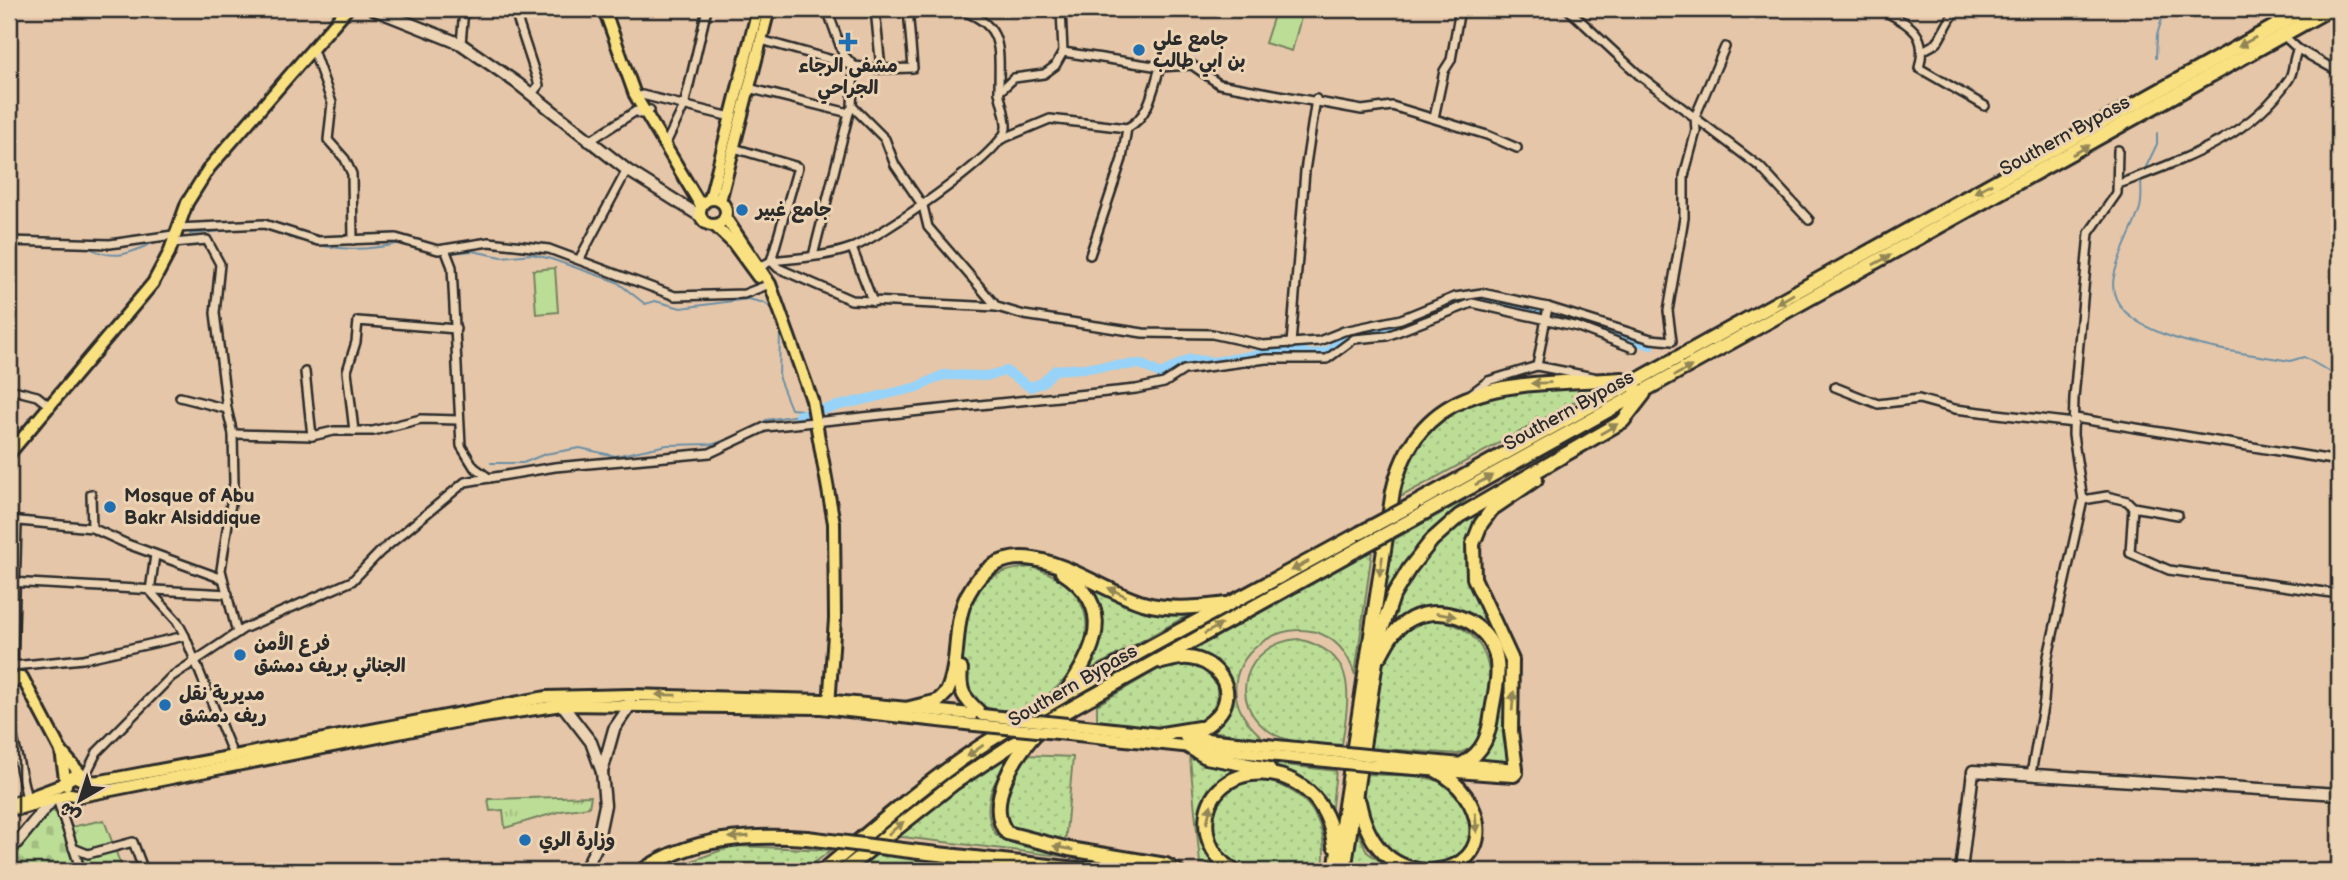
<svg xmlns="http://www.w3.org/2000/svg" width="2348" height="880" font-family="'Balsamiq Sans','Playpen Sans Arabic',sans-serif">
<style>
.grass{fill:url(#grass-tufts);stroke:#748460;stroke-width:2}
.cemetery{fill:url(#cemetery-stones);stroke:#748460;stroke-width:2}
.park{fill:url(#park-dots);stroke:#748460;stroke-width:2}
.pitch{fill:#bcdd96;stroke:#748460;stroke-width:2}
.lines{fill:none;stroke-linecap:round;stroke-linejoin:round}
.stream{stroke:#6c90a6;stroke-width:2}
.river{stroke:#97d3f8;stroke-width:10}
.street-casing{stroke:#2b2b2b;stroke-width:12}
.secondary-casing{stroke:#2b2b2b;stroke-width:15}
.primary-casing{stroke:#2b2b2b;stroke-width:16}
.highway-casing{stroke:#2b2b2b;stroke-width:18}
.street{stroke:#ebd3b3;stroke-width:7}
.secondary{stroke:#ebd3b3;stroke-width:10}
.primary{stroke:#f9e181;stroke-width:10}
.highway{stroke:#f9e181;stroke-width:12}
.primary-bridge-casing{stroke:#2b2b2b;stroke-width:16;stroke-linecap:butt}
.highway-bridge-casing{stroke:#2b2b2b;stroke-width:18;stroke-linecap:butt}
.primary-bridge{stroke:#f9e181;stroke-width:10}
.highway-bridge{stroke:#f9e181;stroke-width:12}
.oneway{fill:#928656}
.poi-dot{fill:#1f6fb2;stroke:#ebd3b3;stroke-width:2.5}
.labels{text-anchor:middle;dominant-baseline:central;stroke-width:6;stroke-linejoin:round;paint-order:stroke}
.poi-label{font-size:19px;font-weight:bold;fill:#2b2b2b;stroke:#ebd3b3;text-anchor:start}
.street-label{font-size:19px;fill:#2b2b2b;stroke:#ebd3b3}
</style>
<defs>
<pattern id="grass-tufts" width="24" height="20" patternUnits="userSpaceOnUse" patternTransform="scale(1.75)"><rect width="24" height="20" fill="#bcdd96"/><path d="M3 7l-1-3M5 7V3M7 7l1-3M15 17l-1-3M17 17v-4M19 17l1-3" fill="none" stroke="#a2be81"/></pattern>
<pattern id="cemetery-stones" width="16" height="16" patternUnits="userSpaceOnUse" patternTransform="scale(1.75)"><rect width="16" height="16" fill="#bcdd96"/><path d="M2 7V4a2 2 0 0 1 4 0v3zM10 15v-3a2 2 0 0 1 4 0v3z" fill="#a2be81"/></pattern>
<pattern id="park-dots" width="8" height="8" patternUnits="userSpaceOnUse" patternTransform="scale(1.75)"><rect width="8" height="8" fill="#bcdd96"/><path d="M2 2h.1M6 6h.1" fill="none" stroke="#a2be81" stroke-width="1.8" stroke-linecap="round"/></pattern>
</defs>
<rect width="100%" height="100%" fill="#e6c6a8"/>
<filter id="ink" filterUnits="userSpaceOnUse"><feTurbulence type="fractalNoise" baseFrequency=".0143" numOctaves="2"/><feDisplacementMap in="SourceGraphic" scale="14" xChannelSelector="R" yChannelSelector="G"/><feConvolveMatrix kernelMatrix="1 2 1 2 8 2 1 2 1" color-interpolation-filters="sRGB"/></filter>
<g filter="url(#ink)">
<g class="grass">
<path d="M591,796L589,807L561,811L505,828L503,810L490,811L488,799Z"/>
<path d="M104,820L123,871H86L71,827Z"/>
</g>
<path class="cemetery" d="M50,810L57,813L76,871H9V857Z"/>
<g class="park">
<path d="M1604,386L1393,501C1400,485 1405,467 1413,451C1448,383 1539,387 1604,386Z"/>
<path d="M1467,499C1425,533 1394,571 1375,623L1386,544Z"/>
<path d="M1490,503C1430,571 1494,597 1507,660C1512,686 1499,716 1504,742C1506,749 1510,755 1512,762L1507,763L1476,760L1493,727L1492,640L1434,608L1384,637C1403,575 1431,532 1490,503Z"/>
<path d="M1372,551L1355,675C1323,574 1175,664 1263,738L1201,730L1218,717L1224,685L1186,654Z"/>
<path d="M1032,567C1120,593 1091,684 1019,710C1007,714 983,706 970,704C957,676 959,671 963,641C968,593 979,571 1032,567Z"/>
<path d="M1070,576L1129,604L1195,611L1077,677L1082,668L1093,612Z"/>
<path d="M1434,618C1503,632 1495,691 1477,745L1458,754L1370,748L1383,657C1392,634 1411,625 1434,618Z"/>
<path d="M1298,639C1359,653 1349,696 1342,745C1321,743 1291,745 1272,733C1224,704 1245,643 1298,639Z"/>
<path d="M1171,662C1183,662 1193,663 1203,668C1227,682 1218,716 1194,723C1166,733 1126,723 1097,720V705Z"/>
<path d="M1009,753H1014C1006,766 993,781 990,796C987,808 988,828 998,836C1014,850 1094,858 1119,863L894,836Z"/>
<path d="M1025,755L1073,757L1065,844L1011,832L999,807L1001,797Z"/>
<path d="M1190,759L1251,771C1243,773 1232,774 1225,779C1196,799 1192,841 1216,866L1200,863Z"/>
<path d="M1234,759L1336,771L1330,823C1294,773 1294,774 1234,759Z"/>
<path d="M1366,774C1389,776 1419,773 1441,782C1480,797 1483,862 1436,868C1423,870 1402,861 1389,858L1360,806Z"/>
<path d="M1254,778C1307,787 1329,819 1323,871H1237C1231,866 1221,860 1216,853C1193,816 1220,789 1254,778Z"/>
<path d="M1355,824L1367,852L1394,871H1348Z"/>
<path d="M733,846L831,850L804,871H664Z"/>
<path d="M873,853L1024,871H851Z"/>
</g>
<g class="pitch">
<path d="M1276,9L1303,10L1292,51L1265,43Z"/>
<path d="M555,268L558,312L536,314L533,270Z"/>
</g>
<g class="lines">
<g class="stream">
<path d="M2156,58L2157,35L2165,9"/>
<path d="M2144,171L2157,144V133"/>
<path d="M2141,179C2141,189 2143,202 2139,211C2132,233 2119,253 2114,276C2100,342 2247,352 2290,361L2304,357L2339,377"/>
<path d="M261,228C316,246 344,256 402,243"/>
<path d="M190,234L255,228"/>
<path d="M9,247L20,244"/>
<path d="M88,247C114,262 132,253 157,241"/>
<path d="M423,249L442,255"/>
<path d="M452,253L472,251L502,257L532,254L551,259L617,282L645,304L655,301L681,308L748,299L765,303L775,311L780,330L779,379L791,409L802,410L806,414"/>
<path d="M755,428L766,420L799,415"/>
<path d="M491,463H523L545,454L580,448L615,456L667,445L714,444L740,435"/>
</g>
<path class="river" d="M799,415L918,387L943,375L986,376L1006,371L1030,387L1042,383L1055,370L1140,364L1161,374L1190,359L1213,362L1295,349L1310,355L1327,352L1353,333L1382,331L1474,298L1505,307L1583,321L1650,345"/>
<g class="street-casing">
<g id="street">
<path d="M747,9L758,11"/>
<path d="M827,9L843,54L854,66L852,106L885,139L895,165L923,206L928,227L997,307"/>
<path d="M957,9C1005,24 999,47 999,92"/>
<path d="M1568,9L1639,75L1760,167L1809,220"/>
<path d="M1881,9C1909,25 1929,32 1919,68L1985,106"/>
<path d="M516,15L539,85L531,95"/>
<path d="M2283,35L2298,49L2339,72"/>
<path d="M761,40L854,66L881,69L875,9"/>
<path d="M461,44L464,9"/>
<path d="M313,50L332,103L328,140L345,159L352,174L353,240"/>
<path d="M1924,50L1937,43L1956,9"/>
<path d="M1063,52L1160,67L1192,65L1219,84L1362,110L1392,106L1487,135L1517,148"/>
<path d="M881,69L913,68L908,9"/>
<path d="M748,88L849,113L850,110"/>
<path d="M642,95L731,117"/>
<path d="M1434,118L1444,71L1451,60L1460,9"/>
<path d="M1002,139L1050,119L1127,128C1149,117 1153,90 1160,67"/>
<path d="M667,141L684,106L707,9"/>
<path d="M588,142L636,111L641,114L650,110"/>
<path d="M734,148L798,167L771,261L778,268L851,300L997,307L1024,315L1143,333L1212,334L1263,345L1319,341L1344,331L1401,319L1455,297L1482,293L1548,307L1651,339L1672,341L1668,311L1684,218V176L1696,131L1695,117L1725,47"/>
<path d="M2119,184C2181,160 2250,138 2289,79C2295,69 2292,59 2298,49"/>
<path d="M177,228L264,224L318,241L396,238L438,250L489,242L549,249L675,296L744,294L770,284"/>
<path d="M9,241L110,244L173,235"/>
<path d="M173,243L207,240L220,264L215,313L227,409L233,434L234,483L221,570L237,633"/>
<path d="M852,248L873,302"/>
<path d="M445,249L452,267L461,446L474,467L489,478"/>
<path d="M1090,255L1122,159L1127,128"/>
<path d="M813,256L849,113"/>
<path d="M580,258L627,170"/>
<path d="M760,267L771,261C797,258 826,257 851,248C877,239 1004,153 1006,128C1007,118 1001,102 999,92L1014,78L1044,74L1055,66L1063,52L1061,9"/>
<path d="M1291,344L1305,171L1316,99"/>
<path d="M1537,366L1548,307"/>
<path d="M305,372L312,436"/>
<path d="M1835,387L1878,404L1919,399L1955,409L2074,423"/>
<path d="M9,389L37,396L51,407"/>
<path d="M1468,396L1488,381L1537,366L1593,377"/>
<path d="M180,397L227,409"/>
<path d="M2075,418L2339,461"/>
<path d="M354,431L347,371L356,342L358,321L456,329"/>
<path d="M233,434L312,436L334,431H373L421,419L459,420"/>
<path d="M91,494L92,528"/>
<path d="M2083,500L2107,496L2127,501L2133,507L2178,515"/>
<path d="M2133,507L2130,553L2169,570L2339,594"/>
<path d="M9,520L92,528L127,544L223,579"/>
<path d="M17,523L13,666L83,659L185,636"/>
<path d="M155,555L150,591L177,621L185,636L233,755"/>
<path d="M9,582L228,594"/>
<path d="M9,719L27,799"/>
<path d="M2031,774L2044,701L2047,661L2083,500L2073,435L2074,398L2089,233L2117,193L2118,150"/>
<path d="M84,778L97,752L171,677L243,629L352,581L380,552L465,482L555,467L710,453L765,427L1136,389L1164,383L1184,370L1266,359H1327L1354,339L1387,336L1472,303L1578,327L1633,348"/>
<path d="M57,799L81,871"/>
<path d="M73,848L88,854L133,842L144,871"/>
</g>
</g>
<g class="secondary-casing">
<g id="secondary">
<path d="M373,9L461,44L517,83L627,170L700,216"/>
<path d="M560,702L591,742L602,772"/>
<path d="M9,852L52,800"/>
<path d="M584,871L596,848L605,805L602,772L614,729L629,707L630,699"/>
<path d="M1961,871L1973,771L2339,794"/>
</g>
</g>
<g class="primary-casing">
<g id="primary">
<path d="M604,9L635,95L701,206"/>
<circle cx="713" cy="212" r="13"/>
<path d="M710,199L758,9"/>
<path d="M720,201L769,9"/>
<path d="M725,217L770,284L812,400L834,523L835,619L829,706"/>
<path d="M714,225L733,243L758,277"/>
<path d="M9,454L153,283L169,253L187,203L209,168L347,9"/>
<path d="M9,684L22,677L61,751"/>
<path d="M1067,724L1169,735"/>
<path d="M1068,734L1335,762"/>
<path d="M1185,737L1337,752"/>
<path d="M1375,766L1497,775L1514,776L1517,773L1516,769L1376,756"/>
<path d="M66,785L61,751L84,778"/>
<path d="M9,805L57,787L74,776L86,782L101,781L546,697L630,695L823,700L982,715"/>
<path d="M18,809L70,794L81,796L464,720L562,705L821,708L975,725"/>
</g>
</g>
<g class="highway-casing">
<g id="highway">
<path d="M1414,504L2306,9"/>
<path d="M1424,513L2330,9"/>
<path d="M1062,572C1118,608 1094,651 1065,694"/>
<path d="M1380,656C1387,643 1393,630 1406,622C1436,602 1483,617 1495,652C1501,671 1495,692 1492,711C1489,734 1485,752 1462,764"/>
<path d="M1162,662C1171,660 1179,657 1189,658C1213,660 1235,684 1223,708C1216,721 1201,729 1190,737"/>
<path d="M961,669C958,693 965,699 982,715"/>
<path d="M902,710L938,701L947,692C961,661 952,624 968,594C1010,515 1090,588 1143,603C1170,611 1199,607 1227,604"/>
<path d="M1038,731C1017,753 983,803 1007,833L1069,849L1166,865L1177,871"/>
<path d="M1162,734L1199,728"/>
<path d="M1189,747L1206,757L1269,769"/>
<path d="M1516,769L1511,731L1512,660L1474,578L1473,544L1481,524L1492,509L1536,479"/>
<path d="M1359,802C1366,838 1385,867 1425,871"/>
<path d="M919,852L1096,871"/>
<path d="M642,871C692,837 749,834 807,838"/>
<path d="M823,871C874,828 925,783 981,746C1102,668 1234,603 1360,533"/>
<path d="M843,871L954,783L1050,720L1362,547"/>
<path d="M1234,871C1220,863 1210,849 1207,833C1195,755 1324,748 1334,846"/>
<path d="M1335,871L1393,491C1420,372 1528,386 1622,379L1635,387"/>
<path d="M1344,871L1380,635L1393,596L1409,569L1432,540L1459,516L1623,421L1644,394"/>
<path d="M1433,871C1499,864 1484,795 1437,771"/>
</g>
</g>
<use href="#street" class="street"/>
<use href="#secondary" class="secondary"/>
<use href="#primary" class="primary"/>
<use href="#highway" class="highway"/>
<g class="primary-bridge-casing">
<g id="primary-bridge">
<path d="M982,715L1067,724"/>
<path d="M975,725L1068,734"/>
<path d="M1337,752L1376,756"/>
<path d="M1335,762L1375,766"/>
</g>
</g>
<g class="highway-bridge-casing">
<g id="highway-bridge">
<path d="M1360,533L1414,504"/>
<path d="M1362,547L1424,513"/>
<path d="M807,838L919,852"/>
</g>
</g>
<use href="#primary-bridge" class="primary-bridge"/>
<use href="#highway-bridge" class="highway-bridge"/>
</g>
<defs><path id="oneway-solid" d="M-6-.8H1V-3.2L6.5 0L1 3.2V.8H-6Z" transform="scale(1.75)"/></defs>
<g class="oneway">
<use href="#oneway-solid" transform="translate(2247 42) rotate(151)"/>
<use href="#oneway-solid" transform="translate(2081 150) rotate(-29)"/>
<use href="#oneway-solid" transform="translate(1983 188) rotate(151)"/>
<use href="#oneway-solid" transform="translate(1882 260) rotate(-29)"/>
<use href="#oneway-solid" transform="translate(1785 299) rotate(149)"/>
<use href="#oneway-solid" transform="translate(1683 371) rotate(-29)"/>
<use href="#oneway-solid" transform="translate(1541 383) rotate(178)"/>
<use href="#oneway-solid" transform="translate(1609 429) rotate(-30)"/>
<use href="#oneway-solid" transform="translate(1484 480) rotate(-29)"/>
<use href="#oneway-solid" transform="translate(1300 566) rotate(151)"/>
<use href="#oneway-solid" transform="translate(1381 566) rotate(99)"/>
<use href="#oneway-solid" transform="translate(1117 592) rotate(-154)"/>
<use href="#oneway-solid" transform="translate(1446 615) rotate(9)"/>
<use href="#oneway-solid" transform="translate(1213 629) rotate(-29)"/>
<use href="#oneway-solid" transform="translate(666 695) rotate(-179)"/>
<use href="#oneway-solid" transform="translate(1513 701) rotate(-85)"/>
<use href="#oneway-solid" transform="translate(975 751) rotate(145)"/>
<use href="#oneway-solid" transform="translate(1209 814) rotate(-77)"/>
<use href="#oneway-solid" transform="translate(1476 823) rotate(85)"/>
<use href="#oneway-solid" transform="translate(896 828) rotate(-39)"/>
<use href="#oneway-solid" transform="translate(739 837) rotate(176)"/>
<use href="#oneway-solid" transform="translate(1063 848) rotate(-169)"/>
</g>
</g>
<g class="poi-dot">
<path d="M844.5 31.5h7v7h7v7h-7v7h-7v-7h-7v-7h7z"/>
<circle cx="1139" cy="50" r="7"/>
<circle cx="742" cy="210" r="7"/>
<circle cx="110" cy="507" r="7"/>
<circle cx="240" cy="655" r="7"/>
<circle cx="165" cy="705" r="7"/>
<circle cx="525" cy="840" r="7"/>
</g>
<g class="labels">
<g class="poi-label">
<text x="1153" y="39">جامع علي<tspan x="1153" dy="22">بن ابي طالب</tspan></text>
<text x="848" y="66" text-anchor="middle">مشفى الرجاء<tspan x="848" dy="22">الجراحي</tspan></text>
<text x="756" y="210">جامع غبير</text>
<text x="124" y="496">Mosque of Abu<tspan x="124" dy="22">Bakr Alsiddique</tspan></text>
<text x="254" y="644">فرع الأمن<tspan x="254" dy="22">الجنائي بريف دمشق</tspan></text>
<text x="179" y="694">مديرية نقل<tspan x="179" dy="22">ريف دمشق</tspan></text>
<text x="539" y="840">وزارة الري</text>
</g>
<g class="street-label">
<text transform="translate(2065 136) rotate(-29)">Southern Bypass</text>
<text transform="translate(1569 411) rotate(-29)">Southern Bypass</text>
<text transform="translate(1073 686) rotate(-30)">Southern Bypass</text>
</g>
</g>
<rect width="2348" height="880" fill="none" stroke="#ebd3b3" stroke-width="35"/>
<rect x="18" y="18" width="2313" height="845" fill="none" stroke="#2b2b2b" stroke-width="2.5" filter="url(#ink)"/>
<g transform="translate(80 800) rotate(219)" stroke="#ebd3b3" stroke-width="5" paint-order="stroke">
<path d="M0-5L12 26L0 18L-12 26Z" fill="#2b2b2b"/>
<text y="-10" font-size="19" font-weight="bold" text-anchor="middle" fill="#2b2b2b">ش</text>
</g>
</svg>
